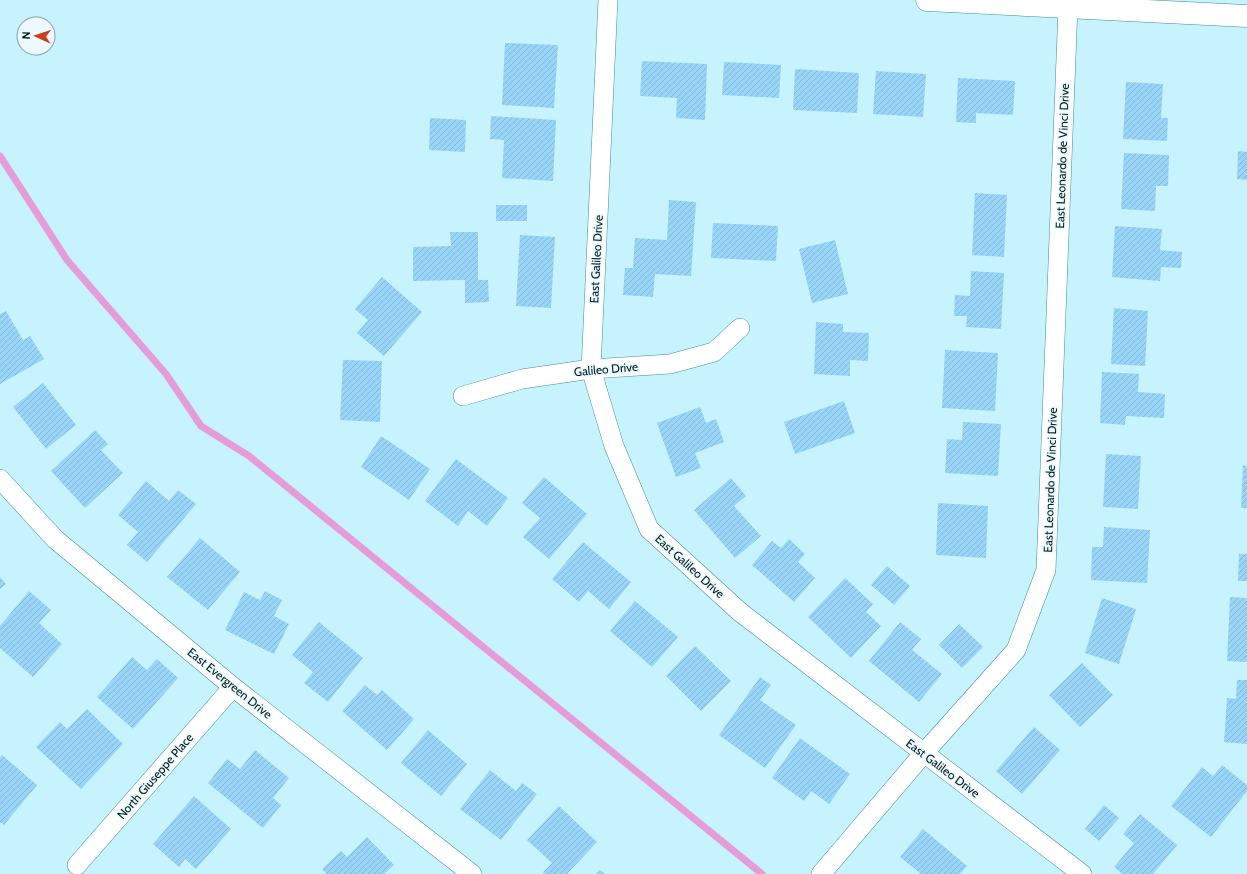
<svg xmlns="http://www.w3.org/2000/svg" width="1247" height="874" font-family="Cabin,sans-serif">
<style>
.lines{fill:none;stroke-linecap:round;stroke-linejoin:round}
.stream{stroke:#e69cd7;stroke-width:7}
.building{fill:url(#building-hatch)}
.minor-casing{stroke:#408d9e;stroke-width:20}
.tertiary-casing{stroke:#408d9e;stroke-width:23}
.minor{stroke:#fff;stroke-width:19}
.tertiary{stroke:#fff;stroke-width:22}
.labels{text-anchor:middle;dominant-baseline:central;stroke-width:3.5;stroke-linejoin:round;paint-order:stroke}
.street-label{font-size:12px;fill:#001a21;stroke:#ecfafe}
</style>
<defs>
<pattern id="building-hatch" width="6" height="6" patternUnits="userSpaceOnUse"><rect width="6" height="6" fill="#98d5f8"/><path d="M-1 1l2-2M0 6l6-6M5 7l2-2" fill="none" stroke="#81b6d4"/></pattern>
</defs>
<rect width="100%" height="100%" fill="#c7f3fe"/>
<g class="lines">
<path class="stream" d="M0,156L67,260L166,374L201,426L249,456L762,874"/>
</g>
<g class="building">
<path d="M505,43L558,45L554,108L502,105Z"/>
<path d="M642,61L707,64L705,120L676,118L677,98L640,96Z"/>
<path d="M724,62L781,65L779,98L722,95Z"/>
<path d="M795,69L859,73L857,113L793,110Z"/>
<path d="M876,71L926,74L923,117L873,114Z"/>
<path d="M958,78L1015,81L1013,115L976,113V123L956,122Z"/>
<path d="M1126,82L1163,84L1161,118H1168L1167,141L1123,139Z"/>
<path d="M491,116L556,120L553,181L502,178L504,140L490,139Z"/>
<path d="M430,118L466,120L465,152L429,150Z"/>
<path d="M1238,151L1247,152V180L1237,179Z"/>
<path d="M1124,153L1169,155L1168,186H1156L1155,211L1121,209Z"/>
<path d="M975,193L1007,195L1004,257L972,255Z"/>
<path d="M669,200L696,202L691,276L655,274L653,297L623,295L625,268H633L635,238L667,240Z"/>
<rect x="496" y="205" width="31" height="16"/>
<path d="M713,223L778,226L776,261L711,258Z"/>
<path d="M1115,226L1162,229L1160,250L1182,252L1181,268L1161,267L1160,281L1112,277Z"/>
<path d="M450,232H478V280H488L489,302L465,303V280L413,281V247L451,246Z"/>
<path d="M520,235L555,237L551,308L516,306Z"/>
<path d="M835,240L848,294L812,303L799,249Z"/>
<path d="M971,271L1004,273L1001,329L966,327L967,316H954L955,295L970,296Z"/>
<path d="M382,277L422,312L384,356L357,333L368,320L355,309Z"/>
<path d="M1114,308L1148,311L1145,366L1111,364Z"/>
<path d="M6,311L23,340L30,336L44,359L0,384V314Z"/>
<path d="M816,322L843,324V332L869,333L868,361L850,360V376L814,374Z"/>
<path d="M945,350L998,353L995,411L942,408Z"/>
<path d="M343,360L382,361L380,422L340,420Z"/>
<path d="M1102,372L1139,374L1138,392L1165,394L1164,418L1126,416L1125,425L1100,423Z"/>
<path d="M43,383L76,425L46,449L13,407Z"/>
<path d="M844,401L855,433L795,454L784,422Z"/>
<path d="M700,407L706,423L716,419L724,442L695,453L701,468L676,477L657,423Z"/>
<path d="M963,422L1001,424L998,476L945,473L947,439L962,440Z"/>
<path d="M95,430L108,444L101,450L123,473L85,508L51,471Z"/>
<path d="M381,436L430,469L409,500L361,467Z"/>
<path d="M1106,454L1141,456L1138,509L1103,507Z"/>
<path d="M456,459L508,498L487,526L468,511L458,526L425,501Z"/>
<path d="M1243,465L1247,466V508H1241Z"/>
<path d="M544,477L587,514L549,559L523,537L540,518L522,503Z"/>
<path d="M731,478L746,496L734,506L761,536L735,558L694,510Z"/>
<path d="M146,481L169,501L178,490L196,504L147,562L127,545L138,532L118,515Z"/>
<path d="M938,503L988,506L986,558L936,555Z"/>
<path d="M1104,527L1150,530L1147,583L1091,580L1092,547H1103Z"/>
<path d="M200,538L240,572L208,610L167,577Z"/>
<path d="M789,539L805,554L798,562L815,578L794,602L752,565L772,541L781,548Z"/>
<path d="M583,542L631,582L609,609L588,591L579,602L552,579Z"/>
<path d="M1239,554H1247V581H1238Z"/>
<path d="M887,566L910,586L894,605L871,585Z"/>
<path d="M0,577L6,584L0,589Z"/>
<path d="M845,578L873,604L866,612L881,626L851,658L808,617Z"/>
<path d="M29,591L51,610L39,623L62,644L33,677L0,648V626Z"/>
<path d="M265,591L282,600L274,616L289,624L274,654L225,630L244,592L260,600Z"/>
<path d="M1230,597L1247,598V662L1227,661Z"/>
<path d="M1102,598L1136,609L1119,664L1085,653Z"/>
<path d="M635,601L678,637L652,667L610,631Z"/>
<path d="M319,622L363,658L328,702L304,683L313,672L292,655Z"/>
<path d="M900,622L921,639L912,650L942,674L919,702L869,661Z"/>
<path d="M959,624L983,647L962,668L939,645Z"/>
<path d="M695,646L731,681L701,711L666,676Z"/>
<path d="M132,657L147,670L157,659L178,678L133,729L97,697Z"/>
<path d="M1082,663L1113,695L1080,727L1049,695Z"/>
<path d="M760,677L771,685L760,700L796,725L765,768L719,735Z"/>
<path d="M1237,680H1247V744L1224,742L1227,698L1236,699Z"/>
<path d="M365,685L377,695L382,690L414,719L387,750L342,711Z"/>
<path d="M87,709L123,744L81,789L36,747L60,722L67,729Z"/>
<path d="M1034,727L1060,750L1022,794L996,771Z"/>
<path d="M428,730L467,764L441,796L401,763Z"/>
<path d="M800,738L850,774L829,804L811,791L804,801L772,778Z"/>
<path d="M255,750L289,778L273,798L281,805L263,828L208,783L227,759L240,769Z"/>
<path d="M2,755L37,785L4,825L0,822V758Z"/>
<path d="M1222,765L1247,785V791L1211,837L1171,806L1202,767L1213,776Z"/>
<path d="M490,770L516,791L522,783L537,794L501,840L460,809Z"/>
<path d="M194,796L231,829L196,869L185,859L179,867L153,844Z"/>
<path d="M1104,805L1119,818L1099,841L1085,829Z"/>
<path d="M559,806L597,842L567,874H545L543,872L552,863L527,840Z"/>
<path d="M1140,814L1177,845L1153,874H1122L1114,867L1134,843L1123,834Z"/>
<path d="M923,829L967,866L960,874H921L900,857Z"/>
<path d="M367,837L394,865L384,874H327L322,869L341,851L347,857Z"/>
<path d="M600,870L605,874H596Z"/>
</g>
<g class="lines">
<g class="minor-casing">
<g id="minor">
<path d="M608,0L591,369L614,446L649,529L740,612L1082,874"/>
<path d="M463,396L522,379L591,369L670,364L714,352L740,328"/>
<path d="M0,479L55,539L233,687L472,874"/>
<path d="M77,865L233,687"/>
<path d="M821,874L924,753L1016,650L1046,570L1068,7"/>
</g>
</g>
<g class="tertiary-casing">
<path id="tertiary" d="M927,0L1247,16"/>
</g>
<use href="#minor" class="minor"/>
<use href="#tertiary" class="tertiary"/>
</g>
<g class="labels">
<g class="street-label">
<text transform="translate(1062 156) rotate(-88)">East Leonardo de Vinci Drive</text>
<text transform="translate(596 259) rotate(-87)">East Galileo Drive</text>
<text transform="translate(606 369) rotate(-5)">Galileo Drive</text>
<text transform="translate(1050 480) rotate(-88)">East Leonardo de Vinci Drive</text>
<text transform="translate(690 566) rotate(42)">East Galileo Drive</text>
<text transform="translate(230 683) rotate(39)">East Evergreen Drive</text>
<text transform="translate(943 768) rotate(37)">East Galileo Drive</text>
<text transform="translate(155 776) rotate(-49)">North Giuseppe Place</text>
</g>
</g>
<g transform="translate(36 36) rotate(273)"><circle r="19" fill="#ecfafe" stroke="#8ea0a6"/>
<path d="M0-3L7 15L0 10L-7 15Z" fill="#ca401f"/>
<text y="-6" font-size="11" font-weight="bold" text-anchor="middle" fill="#001a21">N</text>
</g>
</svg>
